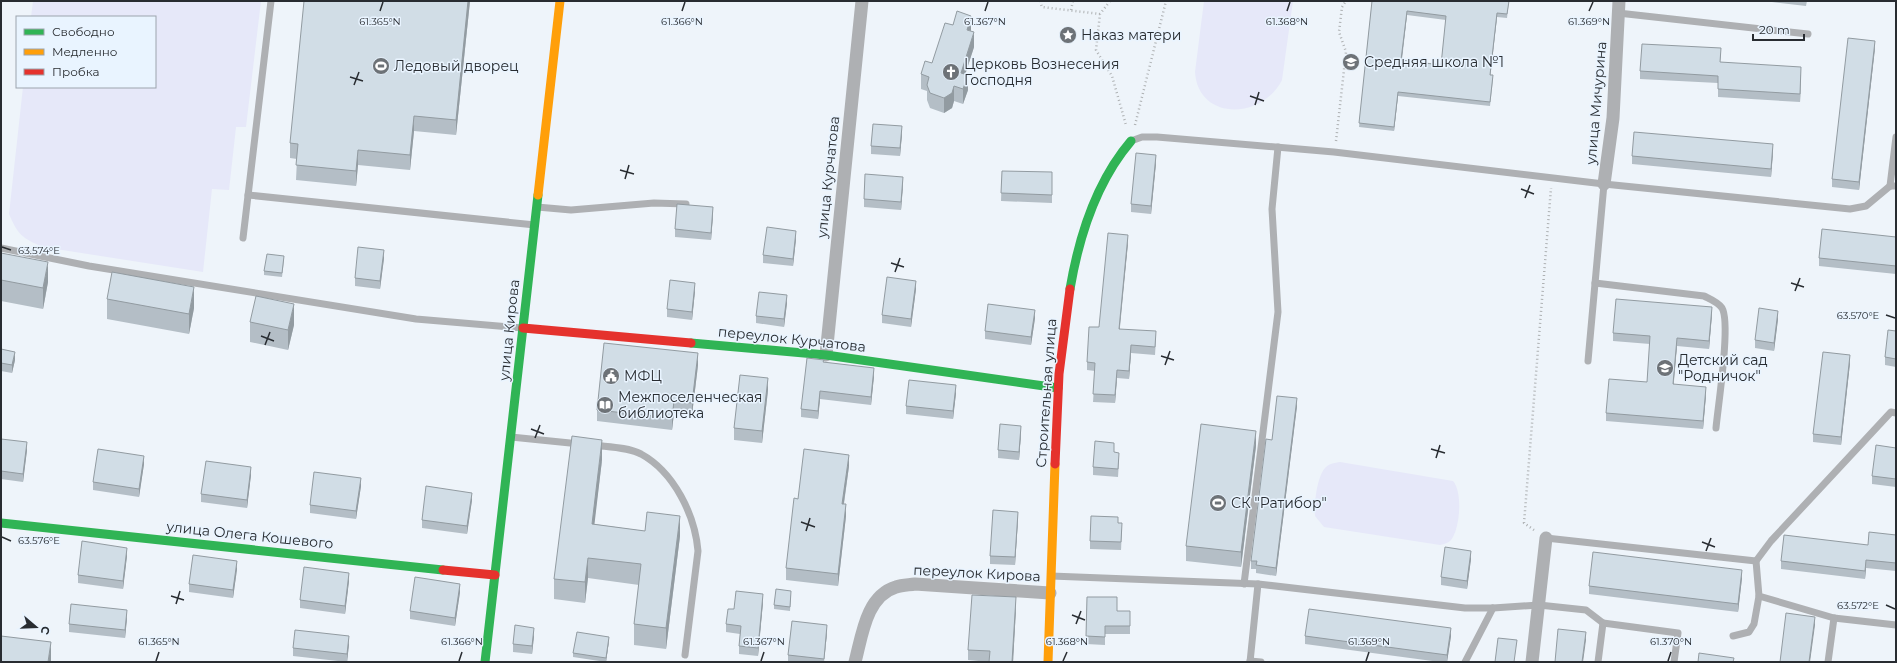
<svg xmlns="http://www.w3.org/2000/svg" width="1897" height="663" font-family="Montserrat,sans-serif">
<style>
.green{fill:#e6e8f9}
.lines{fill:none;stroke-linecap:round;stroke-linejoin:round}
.path{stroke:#aeb1b3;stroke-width:2.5;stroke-dasharray:1 3;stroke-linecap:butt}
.lane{stroke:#aeb0b3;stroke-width:7}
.street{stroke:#aeb0b3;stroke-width:13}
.fast{stroke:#30b455;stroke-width:9}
.slow{stroke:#ff9f0a;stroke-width:9}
.jam{stroke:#e5322d;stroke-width:9}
.wall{fill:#b4bec6;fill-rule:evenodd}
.shaded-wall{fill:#929ba1}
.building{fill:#d1dde6;stroke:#929ba1;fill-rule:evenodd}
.ticks{fill:none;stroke:#282c31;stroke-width:1.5}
.labels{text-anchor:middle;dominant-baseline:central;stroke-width:3;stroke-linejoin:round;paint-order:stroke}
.poi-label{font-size:14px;fill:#282c31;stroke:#e9f4ff;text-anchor:start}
.street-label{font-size:14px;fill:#282c31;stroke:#e9f4ff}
.ticks-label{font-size:10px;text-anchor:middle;fill:#282c31;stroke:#e9f4ff;stroke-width:3;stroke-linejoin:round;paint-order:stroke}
</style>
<rect width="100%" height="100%" fill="#eef4fa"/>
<g class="green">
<path d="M33,1H261L246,127H236L229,190L212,189L203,272L43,247C22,238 18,235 9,214L23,87H155V17H31Z"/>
<path d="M1204,1H1293L1282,80C1262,120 1198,121 1195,72Z"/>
<path d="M1340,462L1453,481C1463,492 1460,529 1451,540C1448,543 1445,544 1440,545L1324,527L1315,516C1314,504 1317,475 1326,467C1330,463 1335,463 1340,462Z"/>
</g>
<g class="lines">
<g class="path">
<path d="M1040,1L1042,7L1100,14"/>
<path d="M1110,1L1100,14L1096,50L1112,76L1126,125"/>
<path d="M1071,10L1073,1"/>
<path d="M1135,125L1166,1"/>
<path d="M1336,141L1346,52L1339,32L1342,7L1346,1"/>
<path d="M1534,530L1524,523L1551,188"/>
</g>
<g class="lane">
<path d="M1618,13L1808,34"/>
<path d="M1131,141L1142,137H1157L1334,152L1604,184L1850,209L1866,206L1890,186H1896"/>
<path d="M1890,186L1896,137"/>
<path d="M248,195L535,225"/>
<path d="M537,207L571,210L654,203L686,204"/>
<path d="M243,238L271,1"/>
<path d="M1,248L89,266L416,319L522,328"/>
<path d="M1595,283L1704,296C1710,299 1718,302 1722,308C1731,323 1718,406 1716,428"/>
<path d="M1588,361L1604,184"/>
<path d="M511,437L580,444"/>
<path d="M593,445C608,447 627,447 641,454C674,472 695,515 698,551L685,655"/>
<path d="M1546,538L1756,561L1759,596L1834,618L1896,625"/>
<path d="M1756,561L1771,541L1891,412L1896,413"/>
<path d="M1051,576L1258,584L1465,608H1493L1539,605L1586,610L1603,623L1678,633L1674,662"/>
<path d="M1244,584L1278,312L1272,209L1278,147"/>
<path d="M1733,636L1749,632L1754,624L1759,596"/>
<path d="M1250,661L1261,662"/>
<path d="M1250,662L1258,584"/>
<path d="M1465,662L1493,608"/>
<path d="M1598,662L1603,623"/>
<path d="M1828,662L1834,618"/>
</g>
<g class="street">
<path d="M1604,184L1613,118L1619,1"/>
<path d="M826,355L862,1"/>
<path d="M855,662C862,636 866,596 896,587C902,585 909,585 915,584L1050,593"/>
<path d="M1532,662L1546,538"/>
</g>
<g class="fast">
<path d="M1070,289C1079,236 1096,182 1131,141"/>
<path d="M691,343L826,355L1058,388"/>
<path d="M1,523L443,570"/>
<path d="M485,662L538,195"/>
</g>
<g class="slow">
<path d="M538,195L560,1"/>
<path d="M1048,662L1055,464"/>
</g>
<g class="jam">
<path d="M523,328L691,343"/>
<path d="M1055,464L1059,374L1070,289"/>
<path d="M443,570L495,575"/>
</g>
</g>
<g class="wall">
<path d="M470,1L456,135L414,131L410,170L358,165L356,186L296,180L297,159L290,158V143Z"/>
<path d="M1372,1H1509L1507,18L1497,17L1490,75L1493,79L1490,106L1398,96L1394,131L1359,127ZM1407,15L1446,20L1441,65L1402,60Z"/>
<path d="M1764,1H1807L1806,6Z"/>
<path d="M971,31L974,47L965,74L968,90L963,104L954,101L952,108L944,113L930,108L927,100V91L921,89V74L932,63Z"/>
<path d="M1875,48L1859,190L1832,187V179Z"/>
<path d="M1721,56L1720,62L1801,75L1800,102L1718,97V83L1640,79V71Z"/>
<path d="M902,134L900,156L871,154V146Z"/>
<path d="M1773,152L1771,177L1632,164V156Z"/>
<path d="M1156,163L1151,214L1131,212V204Z"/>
<path d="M1002,171L1052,180V203L1001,201Z"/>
<path d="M903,185L901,210L864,207V199Z"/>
<path d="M713,215L711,240L675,237V229Z"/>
<path d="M1896,237V274L1819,266V258Z"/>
<path d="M796,239L793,266L763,263V255Z"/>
<path d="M1128,243L1119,329L1156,339L1155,355L1131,353L1129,379L1117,378L1115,403L1093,402L1095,371L1087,370V362Z"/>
<path d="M1,253L48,282L43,309L1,301Z"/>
<path d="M384,258L380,289L355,286V278Z"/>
<path d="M284,260L282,277L264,275V271Z"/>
<path d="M916,289L911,327L882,323V315Z"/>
<path d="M695,291L692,320L667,317V309Z"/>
<path d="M107,299L194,308L189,334L107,319Z"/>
<path d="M787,303L784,327L756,323V316Z"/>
<path d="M1712,314L1709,349L1677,346L1673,384L1706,395L1703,429L1606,421V413L1647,382L1650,344L1613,341V333Z"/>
<path d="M1035,318L1031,345L985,339V331Z"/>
<path d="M1778,319L1774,351L1755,348V340Z"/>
<path d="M250,322L294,325L288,350L250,342Z"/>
<path d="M1896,331V367L1885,365V357Z"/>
<path d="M1,349L15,360L12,373L1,371Z"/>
<path d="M824,362L874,376L871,405L820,399L818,419L801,417V409Z"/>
<path d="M1850,363L1841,445L1813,442V434Z"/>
<path d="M698,365L692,415L674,413L672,430L597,421V410Z"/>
<path d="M768,390L762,443L734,440V428Z"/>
<path d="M956,393L953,419L906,414V406Z"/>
<path d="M1297,406L1276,576L1256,573V569H1251V561L1272,440Z"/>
<path d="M1021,434L1019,460L998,458V450Z"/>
<path d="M1,439L27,450L23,482L1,479Z"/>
<path d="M1256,446L1241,567L1186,561V546Z"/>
<path d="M1896,448V487L1872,484V476Z"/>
<path d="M1114,453L1119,461L1118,477L1093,475V467Z"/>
<path d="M602,460L594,524L680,536L666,649L634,645V624L639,585L588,578L585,603L554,599V579Z"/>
<path d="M144,464L139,497L93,490V482Z"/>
<path d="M849,466L844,504L846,516L838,586L786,580V568L798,499Z"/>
<path d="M251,475L247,508L201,502V494Z"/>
<path d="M361,486L356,519L310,513V505Z"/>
<path d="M472,500L467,534L422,528V520Z"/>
<path d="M1018,520L1015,565L990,564V556Z"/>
<path d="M1118,523L1122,531L1121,550L1090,549V541Z"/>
<path d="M1896,535V571L1866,568L1865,579L1781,569V561L1868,545Z"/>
<path d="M127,556L123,589L78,583V575Z"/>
<path d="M1471,559L1467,589L1441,585V577Z"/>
<path d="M237,569L233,598L189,592V584Z"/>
<path d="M1742,578L1738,612L1589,594V586Z"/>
<path d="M349,581L345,614L300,608V600Z"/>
<path d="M460,592L455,626L410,619V611Z"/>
<path d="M791,595L790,611L774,609V605Z"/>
<path d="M1087,597L1117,611H1130V634H1105V645L1086,644Z"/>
<path d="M763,602L758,656L739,654V646L740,634L726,632V624Z"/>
<path d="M1016,608L1013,662H989L968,660V650Z"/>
<path d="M127,618L125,638L69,632V624Z"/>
<path d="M827,633L824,662H788V655Z"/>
<path d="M534,636L532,654L513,652V644Z"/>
<path d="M1305,636H1451L1447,662H1440L1305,644Z"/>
<path d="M609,641L606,662L573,657V653Z"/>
<path d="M349,644L347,662L293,656V648Z"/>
</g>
<g class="shaded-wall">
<path d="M468,1H470L456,135V120Z"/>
<path d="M1407,11V15L1401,64V60Z"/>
<path d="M1497,13V17L1490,79V75Z"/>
<path d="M971,16V31L967,30Z"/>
<path d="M974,32V47L961,88V73Z"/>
<path d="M1875,41V48L1859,190V182Z"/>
<path d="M1801,67V75L1800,102V94Z"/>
<path d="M968,75V90L963,104V89Z"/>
<path d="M954,86V101L952,108L944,113V98Z"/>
<path d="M1398,92V96L1394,131V127Z"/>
<path d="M414,116V131L410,170V155Z"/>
<path d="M902,126V134L900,156V148Z"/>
<path d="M1773,144V152L1771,177V169Z"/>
<path d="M358,150V165L356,186V171Z"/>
<path d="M1156,155V163L1151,214V206Z"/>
<path d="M903,177V185L901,210V202Z"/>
<path d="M713,207V215L711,240V233Z"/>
<path d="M796,231V239L793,266V259Z"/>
<path d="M1128,235V243L1119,337V329Z"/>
<path d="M384,250V258L380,289V281Z"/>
<path d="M48,262V282L43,309V288Z"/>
<path d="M916,281V289L911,327V319Z"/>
<path d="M695,283V291L692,320V312Z"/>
<path d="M194,287V308L189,334V314Z"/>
<path d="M787,295V303L784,327V319Z"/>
<path d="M294,304V325L288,350V330Z"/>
<path d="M1712,307V314L1709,349V341Z"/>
<path d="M1035,310V318L1031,345V337Z"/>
<path d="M1778,311V319L1774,351V343Z"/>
<path d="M1677,338V346L1673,392V384Z"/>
<path d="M1131,345V353L1129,379V371Z"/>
<path d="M15,352V360L12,373V365Z"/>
<path d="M698,353V365L692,415V403Z"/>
<path d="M1850,355V363L1841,445V437Z"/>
<path d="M874,368V376L871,405V397Z"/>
<path d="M1117,370V378L1115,403V395Z"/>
<path d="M768,378V390L762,443V431Z"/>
<path d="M956,385V393L953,419V411Z"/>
<path d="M1706,387V395L1703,429V421Z"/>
<path d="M820,391V399L818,419V411Z"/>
<path d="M1297,398V406L1276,576V568Z"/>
<path d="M674,401V413L672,430V418Z"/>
<path d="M1021,426V434L1019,460V452Z"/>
<path d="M1256,431V446L1241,567V552Z"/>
<path d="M602,440V460L592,545V524Z"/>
<path d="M27,442V450L23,482V474Z"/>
<path d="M849,455V466L842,516V504Z"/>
<path d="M144,456V464L139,497V489Z"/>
<path d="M251,467V475L247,508V500Z"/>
<path d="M361,478V486L356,519V511Z"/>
<path d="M472,493V500L467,534V526Z"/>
<path d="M846,504V516L838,586V574Z"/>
<path d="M1018,512V520L1015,565V557Z"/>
<path d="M680,516V536L666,649V628Z"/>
<path d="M127,548V556L123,589V581Z"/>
<path d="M1471,551V559L1467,589V581Z"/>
<path d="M588,558V578L585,603V582Z"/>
<path d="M1866,560V568L1865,579V571Z"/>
<path d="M237,561V569L233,598V590Z"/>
<path d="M1742,570V578L1738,612V604Z"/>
<path d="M349,573V581L345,614V606Z"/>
<path d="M460,584V592L455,626V618Z"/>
<path d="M763,594V602L758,656V648Z"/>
<path d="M1016,597V608L1013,662H1012Z"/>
<path d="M127,610V618L125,638V630Z"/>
<path d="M1815,617V625L1810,662H1809Z"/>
<path d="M827,625V633L824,662Z"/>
<path d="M534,628V636L532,654V646Z"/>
<path d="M1451,628V636L1447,662V655Z"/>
<path d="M1586,632V640L1583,662H1582Z"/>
<path d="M349,636V644L347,662V654Z"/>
<path d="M609,637V641L606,662V658Z"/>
<path d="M51,642V662H48Z"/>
</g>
<g class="building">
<path d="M304,1H468L456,120L414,116L410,155L358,150L356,171L296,165L298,144L290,143Z"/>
<path d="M1372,1H1509L1507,14L1497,13L1490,75H1493L1490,102L1398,92L1394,127L1359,123ZM1407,11L1446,16L1441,65L1401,60Z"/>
<path d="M957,11L971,16L967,30L974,32L961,73L968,75L963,89L954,86L952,93L944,98L930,93L927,85L929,77L921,74L925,61L932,63L945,23L953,25Z"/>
<path d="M1848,38L1875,41L1859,182L1832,179Z"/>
<path d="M1642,44L1721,48L1720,62L1801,67L1800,94L1718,89V76L1640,71Z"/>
<path d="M873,124L902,126L900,148L871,146Z"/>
<path d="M1634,132L1773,144L1771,169L1632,156Z"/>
<path d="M1136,153L1156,155L1151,206L1131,204Z"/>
<path d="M1002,171L1052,172V195L1001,193Z"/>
<path d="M865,174L903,177L901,202L864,199Z"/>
<path d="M677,204L713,207L711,233L675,229Z"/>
<path d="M767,227L796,231L793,259L763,255Z"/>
<path d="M1822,229L1896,237V266L1819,258Z"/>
<path d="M1108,233L1128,235L1119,329L1156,331L1155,347L1131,345L1129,371L1117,370L1115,395L1093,394L1095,363L1087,362L1089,327H1099Z"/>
<path d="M358,247L384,250L380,281L355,278Z"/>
<path d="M1,253L48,262L43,288L1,280Z"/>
<path d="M267,254L284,256L282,273L264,271Z"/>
<path d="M112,272L194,287L189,314L107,299Z"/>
<path d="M887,277L916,281L911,319L882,315Z"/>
<path d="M670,280L695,283L692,312L667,309Z"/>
<path d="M759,292L787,295L784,319L756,316Z"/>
<path d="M256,296L294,304L288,330L250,322Z"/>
<path d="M1616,299L1712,307L1709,341L1677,338L1673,384L1706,387L1703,421L1606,413L1609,379L1647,382L1650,336L1613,333Z"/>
<path d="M988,304L1035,310L1031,337L985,331Z"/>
<path d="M1759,308L1778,311L1774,343L1755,340Z"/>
<path d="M1888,330L1896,331V359L1885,357Z"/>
<path d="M604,343L698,353L692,403L674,401L672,418L597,410Z"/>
<path d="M1,349L15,352L12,365L1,363Z"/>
<path d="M1823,352L1850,355L1841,437L1813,434Z"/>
<path d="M807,358L824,360L823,362L874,368L871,397L820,391L818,411L801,409Z"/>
<path d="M740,375L768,378L762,431L734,428Z"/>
<path d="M909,380L956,385L953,411L906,406Z"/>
<path d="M1277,396L1297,398L1276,568L1256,565L1257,561H1251L1266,439L1272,440Z"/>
<path d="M1000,424L1021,426L1019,452L998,450Z"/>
<path d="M1201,424L1256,431L1241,552L1186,546Z"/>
<path d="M572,436L602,440L592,524L645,531L647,512L680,516L666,628L634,624L641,564L588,558L585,582L554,579Z"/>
<path d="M1,439L27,442L23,474L1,471Z"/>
<path d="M1095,441L1114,443V452L1119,453L1118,469L1093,467Z"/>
<path d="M1876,445L1896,448V479L1872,476Z"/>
<path d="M98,449L144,456L139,489L93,482Z"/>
<path d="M804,449L849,455L842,504H846L838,574L786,568L794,498L798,499Z"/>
<path d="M206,461L251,467L247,500L201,494Z"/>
<path d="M314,472L361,478L356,511L310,505Z"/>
<path d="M426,486L472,493L467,526L422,520Z"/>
<path d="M993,510L1018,512L1015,557L990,556Z"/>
<path d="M1091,516L1118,517V523H1122L1121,542L1090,541Z"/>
<path d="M1869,532L1896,535V563L1866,560L1865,571L1781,561L1784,535L1868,545Z"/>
<path d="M82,541L127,548L123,581L78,575Z"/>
<path d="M1445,547L1471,551L1467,581L1441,577Z"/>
<path d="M1593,552L1742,570L1738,604L1589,586Z"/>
<path d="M193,555L237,561L233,590L189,584Z"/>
<path d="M304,567L349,573L345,606L300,600Z"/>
<path d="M415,577L460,584L455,618L410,611Z"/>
<path d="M776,589L791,591L790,607L774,605Z"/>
<path d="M736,591L763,594L758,648L739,646L741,626L726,624L728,609H734Z"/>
<path d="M972,595L1016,597L1012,662H989L990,651L968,650Z"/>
<path d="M1087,597H1117V611H1130V626H1105V637L1086,636Z"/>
<path d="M71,604L127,610L125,630L69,624Z"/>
<path d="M1309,609L1451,628L1447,655L1305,636Z"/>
<path d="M1786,613L1815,617L1809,662H1780Z"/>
<path d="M792,621L827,625L824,659L788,655Z"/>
<path d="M515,625L534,628L532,646L513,644Z"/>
<path d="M1558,629L1586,632L1582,662H1555Z"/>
<path d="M295,630L349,636L347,654L293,648Z"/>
<path d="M577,632L609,637L606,658L573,653Z"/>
<path d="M1,636L51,642L48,662H1Z"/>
<path d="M1498,638L1517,640L1514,662H1495Z"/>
<path d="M1699,653L1734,658L1733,662H1698Z"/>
</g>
<path class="ticks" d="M380,11L383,2M682,11L685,2M985,11L988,2M1287,11L1290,2M1589,11L1593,2M350,77L363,81M354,85L359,72M1250,96L1264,101M1255,105L1259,92M620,170L634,174M625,179L629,165M1521,189L1534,194M1525,198L1530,185M2,247L11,250M891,263L904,267M895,272L900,258M1791,283L1804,287M1795,291L1800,278M1886,315L1895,318M261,336L274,341M265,345L270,332M1161,356L1174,360M1165,365L1170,351M531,429L544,434M535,438L540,425M1431,449L1445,453M1436,458L1440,445M801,522L815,527M806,531L810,518M2,537L11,541M1702,542L1715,547M1706,551L1711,538M171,596L184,600M176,604L180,591M1886,605L1895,609M1072,615L1085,620M1076,624L1081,611M156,661L159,652M459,661L462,652M761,661L764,652M1063,661L1067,652M1366,661L1369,652M1668,661L1671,652"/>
<defs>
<g id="sight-disc" transform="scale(0.9)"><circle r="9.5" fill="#6d7277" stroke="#e9f4ff"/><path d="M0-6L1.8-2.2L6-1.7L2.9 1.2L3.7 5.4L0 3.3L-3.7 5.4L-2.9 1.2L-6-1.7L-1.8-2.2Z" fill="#fff"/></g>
<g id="school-disc" transform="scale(0.9)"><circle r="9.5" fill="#6d7277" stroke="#e9f4ff"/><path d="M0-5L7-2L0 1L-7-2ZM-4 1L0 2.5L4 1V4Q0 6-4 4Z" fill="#fff"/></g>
<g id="stadium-disc" transform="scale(0.9)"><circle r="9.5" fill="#6d7277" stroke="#e9f4ff"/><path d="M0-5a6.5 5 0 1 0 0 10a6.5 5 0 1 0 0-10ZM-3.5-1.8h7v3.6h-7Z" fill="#fff"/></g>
<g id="church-disc" transform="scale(0.9)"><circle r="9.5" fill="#6d7277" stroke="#e9f4ff"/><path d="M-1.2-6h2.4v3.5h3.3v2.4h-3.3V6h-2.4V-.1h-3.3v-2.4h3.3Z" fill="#fff"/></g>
<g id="civic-disc" transform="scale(0.9)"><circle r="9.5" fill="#6d7277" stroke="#e9f4ff"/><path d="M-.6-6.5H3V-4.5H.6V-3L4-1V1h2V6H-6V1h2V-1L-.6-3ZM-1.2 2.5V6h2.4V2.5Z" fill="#fff"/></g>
<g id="library-disc" transform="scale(0.9)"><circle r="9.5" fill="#6d7277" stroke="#e9f4ff"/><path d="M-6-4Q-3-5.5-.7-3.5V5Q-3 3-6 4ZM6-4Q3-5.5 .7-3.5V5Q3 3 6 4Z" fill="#fff"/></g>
</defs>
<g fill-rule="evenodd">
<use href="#sight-disc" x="1068" y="35"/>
<use href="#school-disc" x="1351" y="62"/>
<use href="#stadium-disc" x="381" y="66"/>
<use href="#church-disc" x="951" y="72"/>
<use href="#school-disc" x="1665" y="368"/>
<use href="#civic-disc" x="611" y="376"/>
<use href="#library-disc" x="605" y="405"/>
<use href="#stadium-disc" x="1218" y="503"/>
</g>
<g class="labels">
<g class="poi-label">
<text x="1081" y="35">Наказ матери</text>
<text x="1364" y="62">Средняя школа №1</text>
<text x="964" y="64">Церковь Вознесения<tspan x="964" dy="16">Господня</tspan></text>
<text x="394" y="66">Ледовый дворец</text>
<text x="1678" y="360">Детский сад<tspan x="1678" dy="16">"Родничок"</tspan></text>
<text x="624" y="376">МФЦ</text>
<text x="618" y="397">Межпоселенческая<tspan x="618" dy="16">библиотека</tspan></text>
<text x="1231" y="503">СК "Ратибор"</text>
</g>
<g class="street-label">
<text transform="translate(1596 103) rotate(-85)">улица Мичурина</text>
<text transform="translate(828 177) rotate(-84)">улица Курчатова</text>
<text transform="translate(509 330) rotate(-84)">улица Кирова</text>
<text transform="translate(792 339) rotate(6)">переулок Курчатова</text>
<text transform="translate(1046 393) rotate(-86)">Строительная улица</text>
<text transform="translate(250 535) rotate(6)">улица Олега Кошевого</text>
<text transform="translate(977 573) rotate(3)">переулок Кирова</text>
</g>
</g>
<g class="ticks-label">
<text x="380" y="25">61.365°N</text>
<text x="682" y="25">61.366°N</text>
<text x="985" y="25">61.367°N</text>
<text x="1287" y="25">61.368°N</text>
<text x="1589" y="25">61.369°N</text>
<text x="39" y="254">63.574°E</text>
<text x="1858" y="319">63.570°E</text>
<text x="39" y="544">63.576°E</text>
<text x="1858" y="609">63.572°E</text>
<text x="159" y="645">61.365°N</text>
<text x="462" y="645">61.366°N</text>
<text x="764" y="645">61.367°N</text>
<text x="1067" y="645">61.368°N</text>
<text x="1369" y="645">61.369°N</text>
<text x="1671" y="645">61.370°N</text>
</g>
<rect width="1897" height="663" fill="none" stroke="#282c31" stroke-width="4"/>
<rect x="16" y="16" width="140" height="72" fill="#e9f4ff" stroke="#9ca4ad"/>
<rect x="24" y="29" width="20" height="6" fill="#30b455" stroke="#9ca4ad"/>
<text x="52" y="36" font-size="12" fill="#282c31">Свободно</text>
<rect x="24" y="49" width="20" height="6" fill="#ff9f0a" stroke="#9ca4ad"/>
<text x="52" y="56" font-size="12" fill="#282c31">Медленно</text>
<rect x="24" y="69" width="20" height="6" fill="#e5322d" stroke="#9ca4ad"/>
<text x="52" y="76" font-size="12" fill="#282c31">Пробка</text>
<g transform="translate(36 627) rotate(109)" stroke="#e9f4ff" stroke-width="3" paint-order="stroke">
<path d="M0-3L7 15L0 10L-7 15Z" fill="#282c31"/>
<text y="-6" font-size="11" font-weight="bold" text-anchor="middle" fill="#282c31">С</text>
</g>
<path d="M1753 34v6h51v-6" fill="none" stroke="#282c31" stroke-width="2"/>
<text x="1759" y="34" font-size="12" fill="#282c31" stroke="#e9f4ff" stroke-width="3" paint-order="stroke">20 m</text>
</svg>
